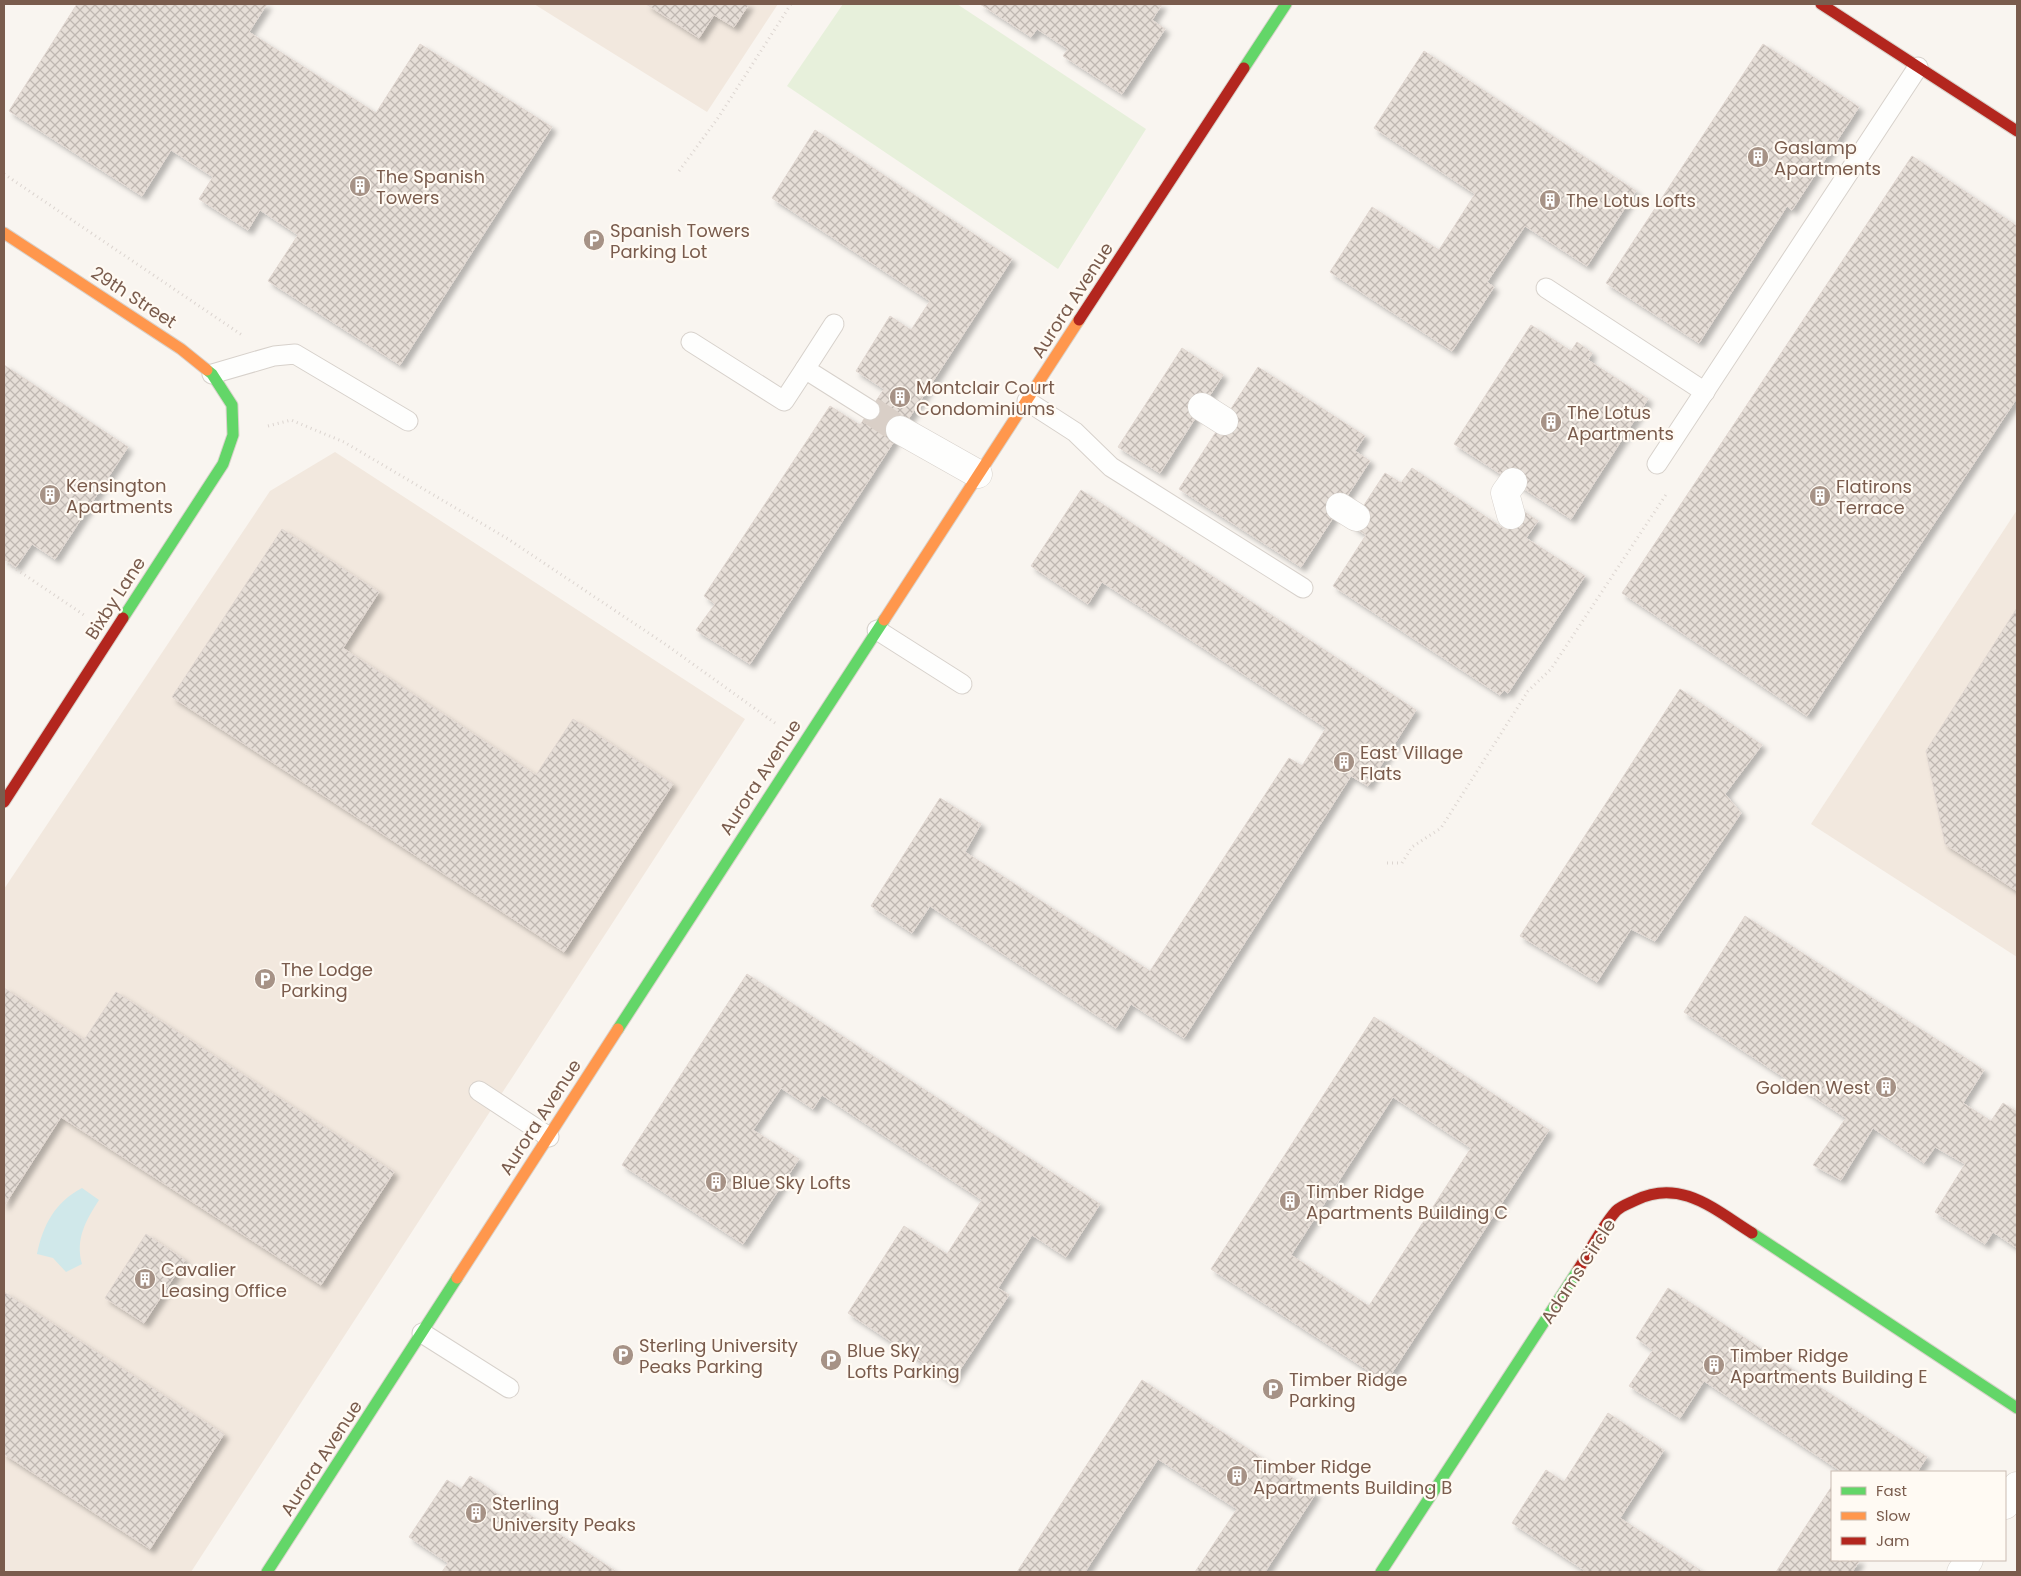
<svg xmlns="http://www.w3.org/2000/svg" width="2021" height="1576" font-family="Poppins,sans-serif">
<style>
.residential{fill:#f2e8de}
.park{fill:#e7f0db}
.water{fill:#d0e8ea}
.building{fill:url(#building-cross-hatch);stroke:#e2d8d2;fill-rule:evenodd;filter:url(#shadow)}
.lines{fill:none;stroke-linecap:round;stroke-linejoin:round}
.street-tunnel{stroke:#d9cfc7;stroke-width:28;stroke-dasharray:28 14;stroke-linecap:butt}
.lane-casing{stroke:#d7d1cb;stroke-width:21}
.street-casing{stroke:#d7d1cb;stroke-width:29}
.fast-casing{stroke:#d9d2cb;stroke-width:13}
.slow-casing{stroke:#d9d2cb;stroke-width:13}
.jam-casing{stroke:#d9d2cb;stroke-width:13}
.path{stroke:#dcd5d0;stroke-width:3;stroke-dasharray:1 4;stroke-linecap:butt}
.lane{stroke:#fefefd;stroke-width:19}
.street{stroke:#fefefd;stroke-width:28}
.fast{stroke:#63d668;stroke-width:11}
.slow{stroke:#ff974d;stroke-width:11}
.jam{stroke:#b3261e;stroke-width:11}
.labels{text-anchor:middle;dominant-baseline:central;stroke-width:4.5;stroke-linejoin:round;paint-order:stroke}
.poi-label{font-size:18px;fill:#7a5c4d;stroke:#fffaf3;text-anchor:start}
.street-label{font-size:18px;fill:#7a5c4d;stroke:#fffaf3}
</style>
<defs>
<pattern id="building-cross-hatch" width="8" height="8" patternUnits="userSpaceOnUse" patternTransform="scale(1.25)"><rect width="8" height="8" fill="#e6ded7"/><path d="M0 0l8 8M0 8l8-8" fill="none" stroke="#bfb7b1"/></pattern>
<filter id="shadow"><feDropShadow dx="4.5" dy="4.5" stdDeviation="2.5" flood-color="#0004"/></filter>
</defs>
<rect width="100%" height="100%" fill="#f9f5f0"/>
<g class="residential">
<path d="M534,4H778L707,112Z"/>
<path d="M335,452L745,719L191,1572H4V889L270,491Z"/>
<path d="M2017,510V957L1811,824Z"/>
</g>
<path class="park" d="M843,4H957L1146,129L1058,269L787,86Z"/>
<path class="water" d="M82,1188L99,1200C86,1220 75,1239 82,1264L66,1272L53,1258L37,1254C43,1225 55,1202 82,1188Z"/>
<g class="building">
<path d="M77,4H267L249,32L376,113L420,44L552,127L400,365L268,281L298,235L260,210L248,230L199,199L213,177L171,150L142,196L9,111Z"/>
<path d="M646,4H749L734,27L714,15L699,38Z"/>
<path d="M980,4H1162L1152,20L1165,29L1122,94L1063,56L1068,49L1037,29L1031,37Z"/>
<path d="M1763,44L1859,107L1792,210L1787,206L1699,343L1606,283Z"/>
<path d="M1424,51L1636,191L1587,266L1525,226L1487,282L1494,287L1452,351L1330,272L1372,207L1439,250L1475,194L1374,128Z"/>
<path d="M815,130L1012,259L750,664L696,630L715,604L704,596L830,406L860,425L884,389L856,371L890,316L911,330L930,301L772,198Z"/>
<path d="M1912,156L2017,226V398L1807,716L1622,593Z"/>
<path d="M1531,325L1571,351L1577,342L1592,353L1588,360L1648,399L1571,519L1454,444Z"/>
<path d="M1182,348L1223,375L1160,473L1118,447Z"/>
<path d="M4,365L128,447L55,559L32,544L16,567L4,559Z"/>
<path d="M1258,367L1365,436L1355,451L1370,461L1301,567L1179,489Z"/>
<path d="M1412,468L1503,528L1516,506L1538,521L1526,538L1585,576L1508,693L1504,690L1500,695L1333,586L1366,535L1351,525L1385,473L1401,483Z"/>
<path d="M1081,490L1416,710L1368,786L1351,776L1184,1038L1131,1004L1116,1028L930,906L912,933L871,906L940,798L981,824L965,852L1150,971L1289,758L1302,766L1326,728L1102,582L1088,604L1031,566Z"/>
<path d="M282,529L379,592L343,648L536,775L573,719L673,784L564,952L172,697Z"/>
<path d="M2017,608V891L1945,844L1926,751Z"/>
<path d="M1680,689L1762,745L1725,794L1741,813L1655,941L1631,929L1597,982L1520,936Z"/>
<path d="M1745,916L1984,1070L1963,1103L1991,1121L2003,1103L2017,1112V1248L1993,1232L1985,1244L1935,1212L1965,1164L1935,1147L1924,1163L1873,1128L1841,1180L1813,1165L1846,1118L1684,1012Z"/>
<path d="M747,974L1100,1204L1066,1257L1032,1235L998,1288L1009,1295L952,1382L848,1313L904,1226L947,1254L982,1200L822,1095L813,1109L781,1088L753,1130L799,1159L743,1244L622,1165Z"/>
<path d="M4,988L84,1040L116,992L394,1172L321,1285L61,1117L4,1206Z"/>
<path d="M1374,1017L1549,1130L1386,1382L1211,1269ZM1393,1097L1471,1148L1369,1306L1291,1255Z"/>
<path d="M146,1234L185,1260L144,1323L105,1298Z"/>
<path d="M1668,1288L1927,1457L1917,1472H1842L1704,1381L1680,1418L1629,1386L1653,1350L1636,1338Z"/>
<path d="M4,1292L224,1434L150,1549L4,1454Z"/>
<path d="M1142,1380L1316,1493L1265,1572H1195L1237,1509L1158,1459L1085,1572H1017Z"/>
<path d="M1608,1413L1664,1450L1620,1518L1703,1572H1587L1512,1523L1546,1470L1564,1482Z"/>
<path d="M470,1476L617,1572H442L448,1563L409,1537L447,1480L461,1489Z"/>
<path d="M1832,1486V1560H1860L1852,1572H1776Z"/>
</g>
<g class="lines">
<path class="street-tunnel" d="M870,410L900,430"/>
<g class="lane-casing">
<g id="lane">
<path d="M1546,288L1705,392"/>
<path d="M834,324L805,369L870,410"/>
<path d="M691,342L784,401L805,369"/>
<path d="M212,374L274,356L295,354L408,421"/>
<path d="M1027,401L1075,432L1111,467L1303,588"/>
<path d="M1657,464L1918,67"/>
<path d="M877,630L962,684"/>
<path d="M479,1091L549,1137"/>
<path d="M422,1333L509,1388"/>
</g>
</g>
<g class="street-casing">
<g id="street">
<path d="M1202,407L1224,421"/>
<path d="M900,430L978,474"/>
<path d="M1340,507L1356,517"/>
<path d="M1511,515L1505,493L1513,482"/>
<path d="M2005,1505L2017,1486"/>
<path d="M1961,1572L1969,1560"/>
</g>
</g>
<g class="fast-casing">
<g id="fast">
<path d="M1244,68L1286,4"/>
<path d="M123,618L223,464L233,435L232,405L212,374L207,370"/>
<path d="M618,1029L884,620"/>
<path d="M1752,1233L2017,1408"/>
<path d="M267,1572L457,1278"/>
<path d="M1381,1572L1578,1270"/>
</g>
</g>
<g class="slow-casing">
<g id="slow">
<path d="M4,233L181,349L207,370"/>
<path d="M884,620L1079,320"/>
<path d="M457,1278L618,1029"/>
</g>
</g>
<g class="jam-casing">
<g id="jam">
<path d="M1821,4L2017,131"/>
<path d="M1079,320L1244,68"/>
<path d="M4,802L123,618"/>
<path d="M1578,1270C1590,1251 1601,1228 1616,1211C1621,1206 1630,1203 1636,1200C1681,1178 1715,1210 1752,1233"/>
</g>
</g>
<g class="path">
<path d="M679,171L718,118L791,4"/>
<path d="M4,174L242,335"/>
<path d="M268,426L291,420L344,442L508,539L665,644L775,723"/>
<path d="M4,561L84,615"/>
<path d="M1387,863H1402L1412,847L1441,828L1528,691L1551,669L1667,493"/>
</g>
<use href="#lane" class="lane"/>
<use href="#street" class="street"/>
<use href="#fast" class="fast"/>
<use href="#slow" class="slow"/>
<use href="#jam" class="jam"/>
</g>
<defs>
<g id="building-disc" transform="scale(1.125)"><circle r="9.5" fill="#a69286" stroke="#fffaf3"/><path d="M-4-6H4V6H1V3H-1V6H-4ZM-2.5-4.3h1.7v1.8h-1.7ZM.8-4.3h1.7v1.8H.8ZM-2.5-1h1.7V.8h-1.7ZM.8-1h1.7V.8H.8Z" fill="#fff"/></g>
<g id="parking-disc" transform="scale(1.125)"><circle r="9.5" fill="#a69286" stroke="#fffaf3"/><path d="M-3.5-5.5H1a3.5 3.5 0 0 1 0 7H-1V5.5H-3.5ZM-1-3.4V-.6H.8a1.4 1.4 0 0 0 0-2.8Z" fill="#fff"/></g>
</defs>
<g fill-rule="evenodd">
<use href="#building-disc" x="1758" y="157"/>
<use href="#building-disc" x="360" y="186"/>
<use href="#building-disc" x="1550" y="200"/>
<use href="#parking-disc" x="594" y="240"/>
<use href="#building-disc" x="900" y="397"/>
<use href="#building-disc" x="1551" y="422"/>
<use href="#building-disc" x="50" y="495"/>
<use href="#building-disc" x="1820" y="496"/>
<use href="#building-disc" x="1344" y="762"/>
<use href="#parking-disc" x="265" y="979"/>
<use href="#building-disc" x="1886" y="1087"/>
<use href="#building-disc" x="716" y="1182"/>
<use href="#building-disc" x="1290" y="1201"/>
<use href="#building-disc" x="145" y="1279"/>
<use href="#parking-disc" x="623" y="1355"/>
<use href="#parking-disc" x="831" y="1360"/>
<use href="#building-disc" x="1714" y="1365"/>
<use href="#parking-disc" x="1273" y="1389"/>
<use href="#building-disc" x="1237" y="1476"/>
<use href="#building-disc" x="476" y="1513"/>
</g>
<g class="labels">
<g class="poi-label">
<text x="1774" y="147">Gaslamp<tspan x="1774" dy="21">Apartments</tspan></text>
<text x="376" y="176">The Spanish<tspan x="376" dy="21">Towers</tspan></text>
<text x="1566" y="200">The Lotus Lofts</text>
<text x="610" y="230">Spanish Towers<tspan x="610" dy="21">Parking Lot</tspan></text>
<text x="916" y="387">Montclair Court<tspan x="916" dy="21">Condominiums</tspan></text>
<text x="1567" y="412">The Lotus<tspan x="1567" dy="21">Apartments</tspan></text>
<text x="66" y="485">Kensington<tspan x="66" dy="21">Apartments</tspan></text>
<text x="1836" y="486">Flatirons<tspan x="1836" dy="21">Terrace</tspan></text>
<text x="1360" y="752">East Village<tspan x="1360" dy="21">Flats</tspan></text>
<text x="281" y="969">The Lodge<tspan x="281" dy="21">Parking</tspan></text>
<text x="1870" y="1087" text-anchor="end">Golden West</text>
<text x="732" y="1182">Blue Sky Lofts</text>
<text x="1306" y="1191">Timber Ridge<tspan x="1306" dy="21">Apartments Building C</tspan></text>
<text x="161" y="1269">Cavalier<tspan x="161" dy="21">Leasing Office</tspan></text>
<text x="639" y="1345">Sterling University<tspan x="639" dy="21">Peaks Parking</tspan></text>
<text x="847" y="1350">Blue Sky<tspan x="847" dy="21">Lofts Parking</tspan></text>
<text x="1730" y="1355">Timber Ridge<tspan x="1730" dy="21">Apartments Building E</tspan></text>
<text x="1289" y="1379">Timber Ridge<tspan x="1289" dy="21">Parking</tspan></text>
<text x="1253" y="1466">Timber Ridge<tspan x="1253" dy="21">Apartments Building B</tspan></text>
<text x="492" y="1503">Sterling<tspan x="492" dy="21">University Peaks</tspan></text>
</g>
<g class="street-label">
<text transform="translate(134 297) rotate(33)">29th Street</text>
<text transform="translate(1072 300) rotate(-57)">Aurora Avenue</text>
<text transform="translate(115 598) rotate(-57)">Bixby Lane</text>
<text transform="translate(760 777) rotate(-57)">Aurora Avenue</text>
<text transform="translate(540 1117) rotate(-57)">Aurora Avenue</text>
<text transform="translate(1578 1271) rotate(-57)">Adams Circle</text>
<text transform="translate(321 1458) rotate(-57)">Aurora Avenue</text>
</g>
</g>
<rect width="2021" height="1576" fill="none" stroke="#7a5c4d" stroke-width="10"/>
<rect x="1831" y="1471" width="175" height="90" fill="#fffaf3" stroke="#cabbb1"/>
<rect x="1841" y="1487" width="25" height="8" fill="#63d668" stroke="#cabbb1"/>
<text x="1876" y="1496" font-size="15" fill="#7a5c4d">Fast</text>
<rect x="1841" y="1512" width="25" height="8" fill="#ff974d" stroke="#cabbb1"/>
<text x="1876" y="1521" font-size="15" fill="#7a5c4d">Slow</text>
<rect x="1841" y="1537" width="25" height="8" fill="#b3261e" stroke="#cabbb1"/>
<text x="1876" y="1546" font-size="15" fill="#7a5c4d">Jam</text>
</svg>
